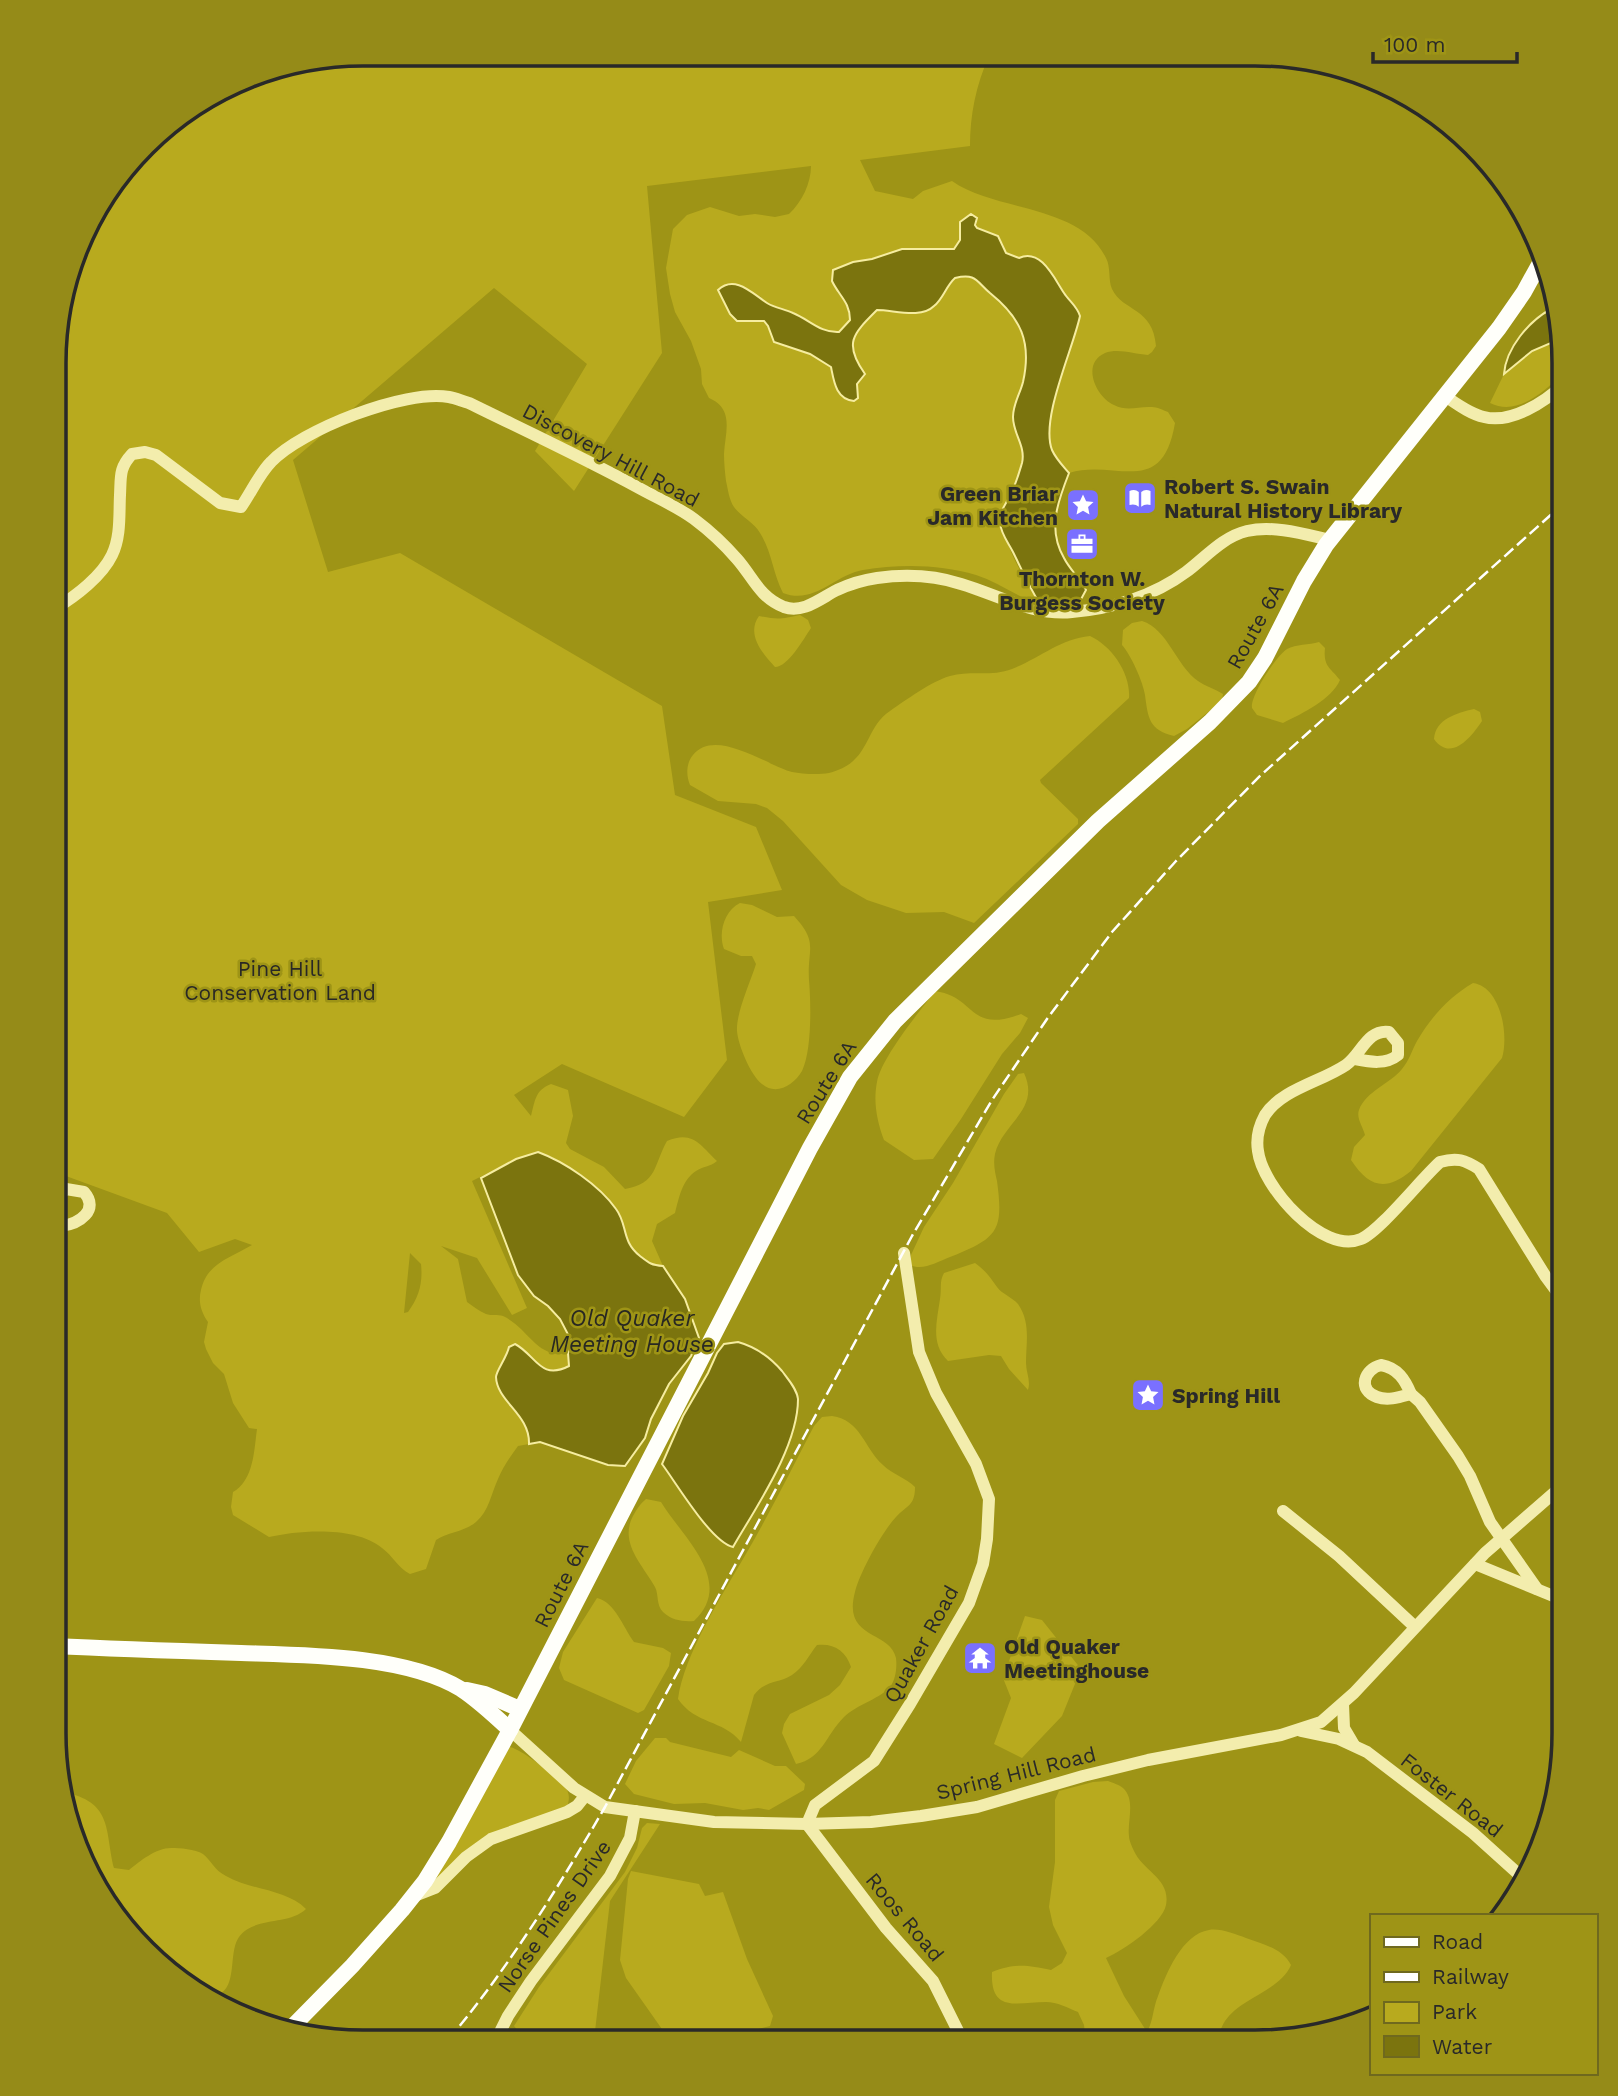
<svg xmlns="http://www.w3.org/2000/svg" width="1618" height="2096" font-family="'Work Sans',sans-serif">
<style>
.green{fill:#b8aa1e;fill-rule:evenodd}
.water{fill:#7b740e;stroke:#f6eda0;stroke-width:2}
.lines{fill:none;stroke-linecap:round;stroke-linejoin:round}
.minor{stroke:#f3edad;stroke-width:12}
.major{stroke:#fffffa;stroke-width:16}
.rail{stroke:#fff;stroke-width:2.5;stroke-dasharray:12 5;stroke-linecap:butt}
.labels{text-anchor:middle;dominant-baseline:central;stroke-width:5;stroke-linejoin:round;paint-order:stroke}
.street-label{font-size:21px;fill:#292929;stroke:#9e9416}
.poi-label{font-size:21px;font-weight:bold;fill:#292929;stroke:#9e9416;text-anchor:start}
.park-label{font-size:21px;fill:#292825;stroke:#9e9416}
.water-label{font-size:23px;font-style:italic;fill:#282822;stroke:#9e9416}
.rim{fill:none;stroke:#292929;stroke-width:3.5}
</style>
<rect width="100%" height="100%" fill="#9e9416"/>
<g class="green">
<path d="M364,54L989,56C976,85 970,115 970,146L860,160L875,191L913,199L923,191L952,181C996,212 1080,204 1106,258C1111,267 1108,280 1112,289C1123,312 1153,307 1156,346L1152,352L1148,355C1134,354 1118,348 1105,353C1080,364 1097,398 1114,405C1128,412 1138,406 1152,407C1157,407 1163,410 1168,412L1175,423C1162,500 1115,458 1069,473C1063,466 1056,459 1052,450C1041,421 1070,346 1080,316L1078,309L1065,294L1058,281L1006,253L1003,244L992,233L983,232L977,228L976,221L960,222V240L954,249H902L872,259L853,262L837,292C846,301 850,306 850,320L839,332L818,328L794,313L767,303L760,296L718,290L727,306L743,321H764L768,326L774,342C795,347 814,354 831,367L834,380L858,398L857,384L865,374C843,343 854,334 877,310C894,310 920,319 934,306C943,299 946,286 955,278C976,273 976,281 990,293C1021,318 1032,342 1023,381C1020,394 1013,404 1013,417C1013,434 1026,446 1022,463C1019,473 1016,484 1011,493C1009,499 1002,505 1002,512C1000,539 1025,581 1040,604C1017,597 998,582 976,575C940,564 899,564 863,570C834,575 815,605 783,593C773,574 772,552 760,533C754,522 741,517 734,507C729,500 728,489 726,481C725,473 724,463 724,454C725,433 735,409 709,398L702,384L701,369L691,341L675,312L670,294L666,268L673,229L687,215L710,207L739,216L755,214L775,217L789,214C802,202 811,183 811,166L647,186L662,353L574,491L535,451L587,364L494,288L293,460L328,572L400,553L662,706L675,795L756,827L782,890L708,902L727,1060L684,1117L562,1064L514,1095L531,1116C535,1101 535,1090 551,1084L568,1090L573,1116L566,1143L570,1149L604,1167L625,1189C658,1183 653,1166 667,1141C693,1130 700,1145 717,1161C710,1167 703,1166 696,1171C682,1180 679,1198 675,1213L657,1224L652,1241L663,1266L649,1265L633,1252L625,1236L618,1212L552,1157L538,1152L516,1159L472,1181L527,1308L512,1315L477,1258L441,1246L458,1259L467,1302C473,1306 479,1311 486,1314C491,1316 498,1314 503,1316C529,1328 536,1359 568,1353L569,1367C546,1378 536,1364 521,1347H509L507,1358L498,1370L530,1431L529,1444L518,1446C510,1457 503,1467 498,1479C491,1494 489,1511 476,1522C464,1532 448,1532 436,1540L426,1569L410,1574C398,1568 393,1556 382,1548C356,1526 300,1530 269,1537L233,1515L231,1507L233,1492C254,1480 254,1450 257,1429L249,1428L233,1403L224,1374L213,1363L206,1349L204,1342L208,1322C201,1312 198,1302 201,1290C207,1263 230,1258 252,1245L235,1239L199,1252L167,1213L55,1172L57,323L95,209L160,131L264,71ZM410,1253L421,1264C423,1283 419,1297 408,1312L404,1313Z"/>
<path d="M1558,340L1564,373C1544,391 1518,417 1490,403L1504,374L1532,350Z"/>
<path d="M800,615L808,620L811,628C803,640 788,667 775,667C762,653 746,634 759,616C778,620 782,619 800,615Z"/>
<path d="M1142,621C1168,629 1176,666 1198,681C1205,686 1215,689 1223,694L1222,701L1187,729L1174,736C1149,730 1148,718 1145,695C1143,682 1131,655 1122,645L1123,630L1132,623Z"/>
<path d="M1090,636C1112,646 1131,674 1129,698L1040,780L1041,783L1078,819V824L974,923L944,912L906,913L867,900L841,885L783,821L767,808L756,804L718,801L690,785C686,776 686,763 693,755C715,727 768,766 792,772C802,774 818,775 829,773C872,762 863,729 890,711C906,700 932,681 950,676C971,670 992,677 1012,669C1040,658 1060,639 1090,636Z"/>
<path d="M1319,642L1325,648C1323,667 1331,668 1340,680C1331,700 1303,713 1283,723L1257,715L1252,708C1250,696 1276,656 1287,649C1296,644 1309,645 1319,642Z"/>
<path d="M1474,709L1480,712L1482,721C1472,736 1451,763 1434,739C1435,719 1457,713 1474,709Z"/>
<path d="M740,903L752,905L777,917L794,916C819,943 807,948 809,980C811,1003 812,1050 802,1071C794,1085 776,1096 762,1084C751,1076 738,1045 737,1031C736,1013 750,983 756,964L752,956H741L724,949C718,933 724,911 740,903Z"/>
<path d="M1473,983C1501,987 1509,1035 1502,1058L1411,1171C1385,1192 1369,1187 1351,1160L1354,1147L1365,1135C1363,1127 1356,1118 1359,1110C1366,1091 1390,1084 1402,1069C1409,1061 1412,1050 1417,1041C1431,1017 1449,997 1473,983Z"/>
<path d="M935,991C977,997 968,1034 1021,1014L1028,1018L1020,1033L1002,1054L961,1119L933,1159L914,1160L884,1140C877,1121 873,1102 877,1082C881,1058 920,1011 935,991Z"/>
<path d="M1024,1073C1041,1110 1002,1123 995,1154C993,1163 995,1173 997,1181C1004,1232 997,1238 950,1257C937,1262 923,1271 910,1265L911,1255L924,1227L953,1183L1004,1094L1018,1074Z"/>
<path d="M975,1263C985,1270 990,1277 997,1287C1002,1294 1012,1297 1018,1304C1031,1323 1026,1342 1026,1363C1026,1372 1031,1381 1028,1390L1009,1369L1001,1356L989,1355L948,1361C930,1344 937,1321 940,1299C942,1288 939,1282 944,1273Z"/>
<path d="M832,1416C861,1420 864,1448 883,1465C892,1474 906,1478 915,1487C915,1506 907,1505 896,1517C882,1532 860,1572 855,1592C842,1640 890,1630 896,1658C897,1666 896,1677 892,1684C882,1699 857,1704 844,1717C826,1735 822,1759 796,1764L782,1733L784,1724L790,1714L829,1695L840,1685L851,1667C846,1651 834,1643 817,1645C809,1655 803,1668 792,1675C778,1684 767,1679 754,1695L741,1742C722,1719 696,1725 678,1699C684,1655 721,1597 743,1559C769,1515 791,1470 814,1426L822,1417Z"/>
<path d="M646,1499L661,1502C682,1537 736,1581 694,1621C683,1622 671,1620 663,1612C656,1605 659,1595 655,1587C642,1564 619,1543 633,1516C637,1509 640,1504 646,1499Z"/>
<path d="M597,1598C615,1602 623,1627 634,1642L663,1648L671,1653L669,1666L644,1710L638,1713L564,1680L559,1668L563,1652Z"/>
<path d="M1025,1616L1042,1620L1081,1669L1062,1716L1022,1758L994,1744L1011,1698L1003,1678Z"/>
<path d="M655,1738H666L670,1742L731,1757L739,1750L775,1766H786L805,1784L804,1790L769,1810L758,1808L743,1810L705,1803L674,1804L634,1794L625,1784L636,1761Z"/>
<path d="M509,1747C519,1747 562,1780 567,1790C570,1796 569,1801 567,1807L490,1836L437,1881L434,1879Z"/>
<path d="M1108,1781C1113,1783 1120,1785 1123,1788C1136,1800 1127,1821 1129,1836C1129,1840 1132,1847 1134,1851C1143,1871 1171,1879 1166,1905C1162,1924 1124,1950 1106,1958L1124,1996L1147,2032C1153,2022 1153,2008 1158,1996C1166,1974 1182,1934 1209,1930C1220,1928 1235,1934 1246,1938C1262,1944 1282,1948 1291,1965C1280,1991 1241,1997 1225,2021C1221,2027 1219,2035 1216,2042L1086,2041L1084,2025L1078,2012C1068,2008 1057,2002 1046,2002C1019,2002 990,2014 992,1972C1017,1963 1026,1965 1051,1970L1062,1963L1067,1953L1053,1925L1049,1907L1055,1862V1800L1059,1791L1093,1782Z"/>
<path d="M68,1793C113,1804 105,1832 114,1868L129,1870C140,1861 156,1848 171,1848C180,1848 195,1849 203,1854C211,1860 214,1870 226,1876C250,1890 286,1889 306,1909C288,1926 254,1916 239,1937C227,1954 240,1993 212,1996C207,1996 197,1992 192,1990C180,1983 142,1948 132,1937C121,1925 94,1886 87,1871C79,1854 73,1813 68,1793Z"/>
<path d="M647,1823L660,1824L610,1901L594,2040H526L514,2026L539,1987L625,1872L637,1848L642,1828Z"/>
<path d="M631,1871L699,1884L705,1896L723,1892L747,1959L773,2016L770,2026L724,2038L700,2040H680L664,2032L626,1978L620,1960L628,1879Z"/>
</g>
<g class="water">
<path d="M971,214L977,218L975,225L977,228L998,236L1006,253L1019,258C1041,248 1054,278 1064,293C1069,301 1077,306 1080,316C1073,349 1040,419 1052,450C1056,459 1063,466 1069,473C1058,501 1047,529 1064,558C1070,570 1080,578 1086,590L1079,603L1040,604C1029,587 1022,570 1013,552C1008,542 1001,534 1000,523C999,510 1007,504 1011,493C1016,484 1019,473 1022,463C1026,446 1013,434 1013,417C1013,404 1020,394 1023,382C1032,342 1021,318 990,293C976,281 976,273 955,278C946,286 943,299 934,306C921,319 894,310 877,310C853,334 843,343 865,374L857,384L858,398L854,401C836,399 834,382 831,367L810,354L774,342L768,326L764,321H737L730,314L718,290C735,274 753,294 767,303C775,308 785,309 793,313C810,320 820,333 839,332L850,320C850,302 839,296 832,281L833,270L853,262L872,259L902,249H954L960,240V222Z"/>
<path d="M1551,309L1558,340L1532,351L1504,374C1506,348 1529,321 1551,309Z"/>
<path d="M538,1152C565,1162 599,1185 616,1209C628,1225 621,1241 640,1256C649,1263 651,1265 663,1266L685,1299L699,1338L691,1356L669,1384L651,1419L645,1438L625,1466L608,1465L540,1442L529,1444C530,1414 497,1402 496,1377C496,1371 507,1357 509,1347L515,1344C536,1355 540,1381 569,1366L568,1353L572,1342L560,1319L548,1306L534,1296L518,1275L481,1178L516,1159Z"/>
<path d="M738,1342C756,1347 770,1357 782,1371C788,1379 797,1389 798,1399C798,1447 756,1507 733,1547C711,1542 677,1484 662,1464L683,1416L708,1373L717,1353L724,1344Z"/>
</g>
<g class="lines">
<g class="minor">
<path d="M1445,396C1457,404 1470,414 1484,417C1511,424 1545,402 1564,384"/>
<path d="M56,608C76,596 102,576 112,555C121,537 119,514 120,495C121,476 119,468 132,454L145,452L156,455L220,503L241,507C251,493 259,474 271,462C301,430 405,389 449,397C455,398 462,401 469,403C526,431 584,458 639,488C657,498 678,507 694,519C710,531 724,544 737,559C753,577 759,597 784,607C803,614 821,598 837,590C850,584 863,580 877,578C906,574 933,575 961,584C998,595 1033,616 1072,612C1111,609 1154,596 1186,572C1205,558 1222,537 1247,531C1274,525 1304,534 1330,540"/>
<path d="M1355,1059C1370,1062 1386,1065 1398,1055V1043L1389,1032C1367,1029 1361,1055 1346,1065C1321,1082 1282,1089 1265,1115C1259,1126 1256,1139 1258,1151C1262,1186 1322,1255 1361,1239C1380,1231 1421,1179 1440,1162C1457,1157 1465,1160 1479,1169L1546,1277L1563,1300"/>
<path d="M66,1189L84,1192C100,1210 79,1224 61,1226C54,1212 53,1200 66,1189Z"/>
<path d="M55,1242L61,1226"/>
<path d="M904,1253L919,1352L936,1393L976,1464L989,1499L987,1539L983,1564L969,1603L910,1704L874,1761L815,1805L807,1824L886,1928L933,1981L963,2041"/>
<path d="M1381,1365C1398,1368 1405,1380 1411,1394C1400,1397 1388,1401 1377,1397C1357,1390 1364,1369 1381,1365Z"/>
<path d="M1411,1394L1420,1402L1458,1456L1470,1476L1490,1522L1537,1589"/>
<path d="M1283,1511L1339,1556L1414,1626"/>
<path d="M55,1562L59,1646"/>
<path d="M1475,1564L1563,1600"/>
<path d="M1343,1704L1344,1728L1354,1745"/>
<path d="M510,1730L574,1788L605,1807L714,1822L807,1824L871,1822L921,1816L977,1807L1083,1776L1148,1760L1281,1735L1321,1722L1354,1693L1485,1553L1563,1485"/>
<path d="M1301,1731L1339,1739L1367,1752L1473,1833L1524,1879"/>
<path d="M412,1897L435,1888L466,1857L491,1839L567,1812L577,1806L585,1796"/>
<path d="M496,2040L508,2016L531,1981L610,1876L630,1838L635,1811"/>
</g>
<g class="major">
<path d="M54,1646C117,1649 179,1651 241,1653C305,1655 405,1655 461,1689C478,1700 495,1716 510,1730"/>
<path d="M467,1690L485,1694L520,1709"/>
<path d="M292,2027L352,1966L402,1910L425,1881L449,1842L510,1730L810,1148L850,1077L895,1021L1098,821L1210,722L1249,682L1265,658L1304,581L1326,545L1499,328L1524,292L1540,263"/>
</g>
<path class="rail" d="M449,2039C509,1967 558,1888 605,1807L912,1236L992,1100L1047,1019L1112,932L1176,861L1261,775L1564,503"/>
</g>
<defs>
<g id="library-square" transform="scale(1.75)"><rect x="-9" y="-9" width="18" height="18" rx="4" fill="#7a70ff" stroke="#9e9416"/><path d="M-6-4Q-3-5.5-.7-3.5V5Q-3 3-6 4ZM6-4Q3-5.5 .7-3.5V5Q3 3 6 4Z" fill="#fff"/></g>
<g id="sight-square" transform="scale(1.75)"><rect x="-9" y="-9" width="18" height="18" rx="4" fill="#7a70ff" stroke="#9e9416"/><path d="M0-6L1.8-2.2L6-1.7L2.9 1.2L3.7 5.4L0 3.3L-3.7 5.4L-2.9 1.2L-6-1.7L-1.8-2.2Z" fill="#fff"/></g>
<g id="office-square" transform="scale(1.75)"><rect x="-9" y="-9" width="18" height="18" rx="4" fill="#7a70ff" stroke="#9e9416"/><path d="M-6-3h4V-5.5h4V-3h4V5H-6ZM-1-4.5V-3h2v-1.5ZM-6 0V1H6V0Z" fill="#fff"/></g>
<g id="temple-square" transform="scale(1.75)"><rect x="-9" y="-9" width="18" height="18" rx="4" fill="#7a70ff" stroke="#9e9416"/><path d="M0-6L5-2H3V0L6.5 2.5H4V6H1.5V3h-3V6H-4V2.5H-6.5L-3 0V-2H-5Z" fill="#fff"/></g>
</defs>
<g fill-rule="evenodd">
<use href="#library-square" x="1140" y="498"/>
<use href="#sight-square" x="1083" y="505"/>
<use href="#office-square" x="1082" y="544"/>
<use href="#sight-square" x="1148" y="1395"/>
<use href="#temple-square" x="980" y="1658"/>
</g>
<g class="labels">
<g class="street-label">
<text transform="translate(611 455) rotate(28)">Discovery Hill Road</text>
<text transform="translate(1255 626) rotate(-61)">Route 6A</text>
<text transform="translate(826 1082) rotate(-58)">Route 6A</text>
<text transform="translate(561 1584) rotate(-63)">Route 6A</text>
<text transform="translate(921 1644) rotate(-61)">Quaker Road</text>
<text transform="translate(1016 1773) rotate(-14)">Spring Hill Road</text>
<text transform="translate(1452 1795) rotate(38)">Foster Road</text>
<text transform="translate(554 1916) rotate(-55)">Norse Pines Drive</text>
<text transform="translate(905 1917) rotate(50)">Roos Road</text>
</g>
<g class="poi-label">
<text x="1164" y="486">Robert S. Swain<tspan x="1164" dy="24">Natural History Library</tspan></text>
<text x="1058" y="493" text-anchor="end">Green Briar<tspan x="1058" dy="24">Jam Kitchen</tspan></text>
<text x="1082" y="578" text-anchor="middle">Thornton W.<tspan x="1082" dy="24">Burgess Society</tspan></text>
<text x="1172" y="1395">Spring Hill</text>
<text x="1004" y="1646">Old Quaker<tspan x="1004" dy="24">Meetinghouse</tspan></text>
</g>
<g class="park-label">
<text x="280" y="968">Pine Hill<tspan x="280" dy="24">Conservation Land</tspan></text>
</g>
<g class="water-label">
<text x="632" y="1318">Old Quaker<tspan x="632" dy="26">Meeting House</tspan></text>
</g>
</g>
<path d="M0 0H1618V2096H0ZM363 66H1255A297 297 0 0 1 1552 363V1733A297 297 0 0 1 1255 2030H363A297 297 0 0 1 66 1733V363A297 297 0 0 1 363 66Z" fill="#958b18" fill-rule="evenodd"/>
<path class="rim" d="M363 66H1255A297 297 0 0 1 1552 363V1733A297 297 0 0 1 1255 2030H363A297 297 0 0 1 66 1733V363A297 297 0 0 1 363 66Z"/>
<rect x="1370" y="1914" width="228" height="161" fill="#9e9416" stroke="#6f691e" stroke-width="2"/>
<rect x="1384" y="1937" width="35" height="10" fill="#fffffa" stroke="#6f691e" stroke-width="2"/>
<text x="1432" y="1949" font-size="21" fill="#292929">Road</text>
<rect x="1384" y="1972" width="35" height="10" fill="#ffffff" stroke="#6f691e" stroke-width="2"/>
<text x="1432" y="1984" font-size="21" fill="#292929">Railway</text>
<rect x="1384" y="2002" width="35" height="21" fill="#b8aa1e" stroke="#6f691e" stroke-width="2"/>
<text x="1432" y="2019" font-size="21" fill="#292929">Park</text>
<rect x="1384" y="2036" width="35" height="21" fill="#7b740e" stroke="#6f691e" stroke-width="2"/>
<text x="1432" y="2054" font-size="21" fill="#292929">Water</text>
<path d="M1373 52v10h144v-10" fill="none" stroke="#292929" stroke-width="3.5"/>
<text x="1384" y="52" font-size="21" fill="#292929" stroke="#9e9416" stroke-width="5" paint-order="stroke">100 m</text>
</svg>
